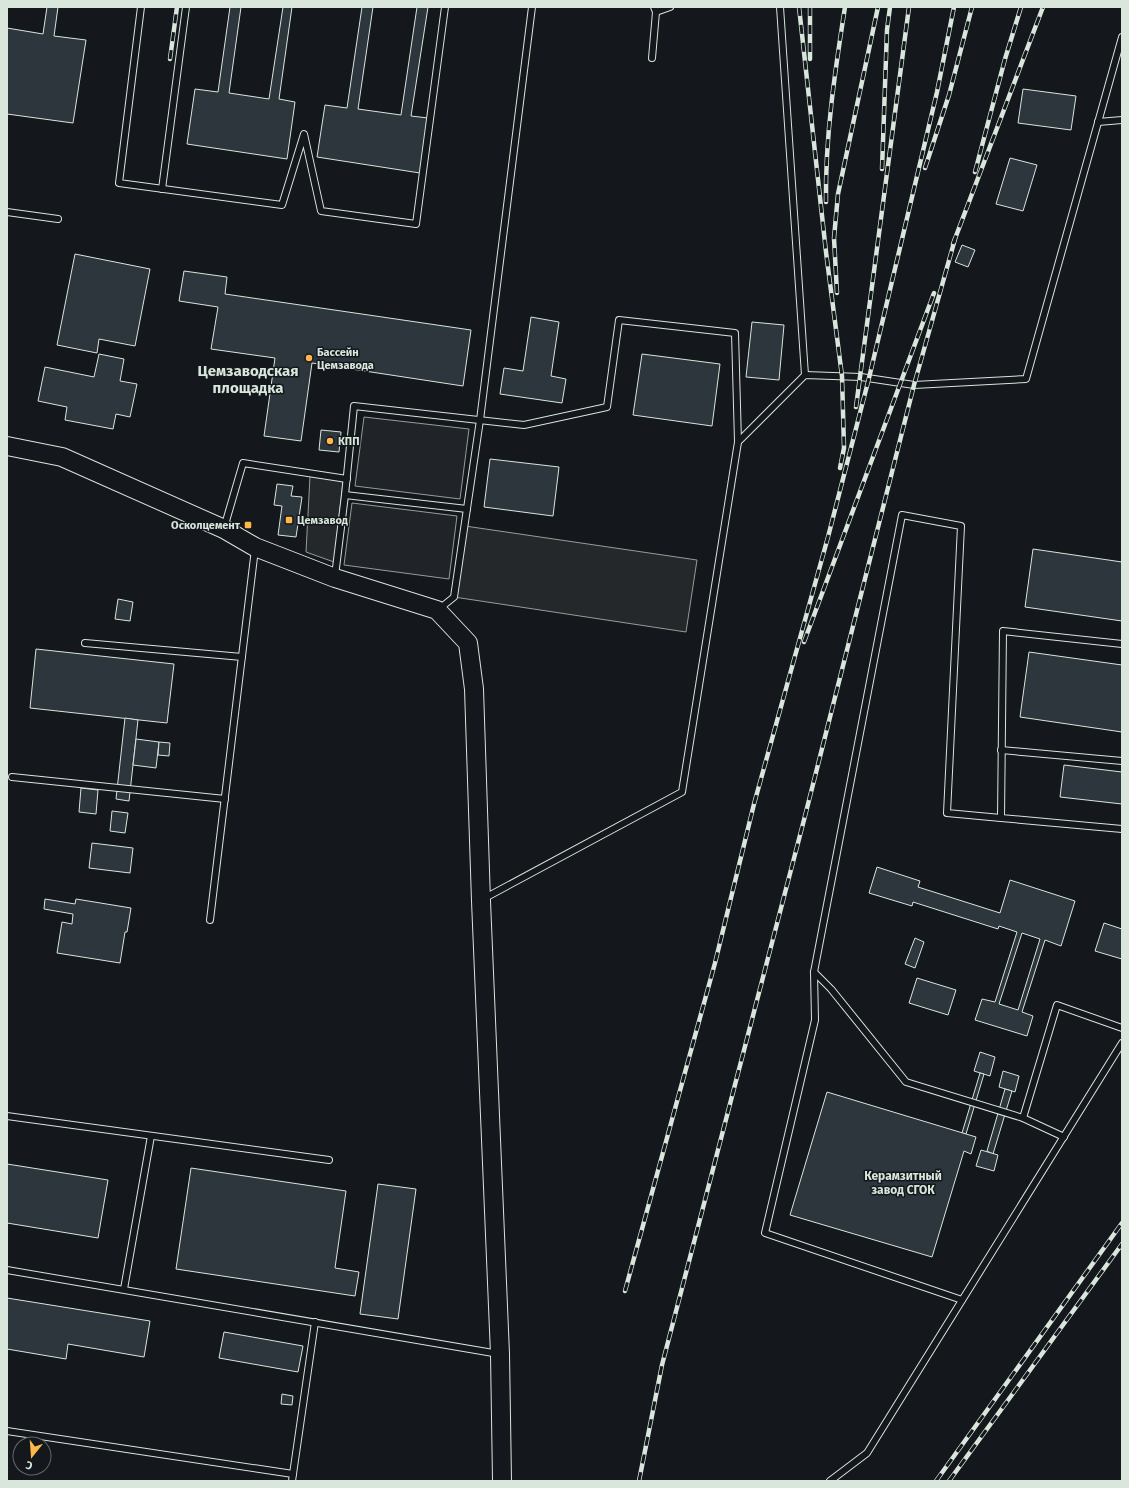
<svg xmlns="http://www.w3.org/2000/svg" width="1129" height="1488" font-family="'Fira Sans',sans-serif">
<style>
.green{fill:#202428;stroke:#939e99}
.parking{fill:#24282b;stroke:#939e99}
.building{fill:#2c363c;stroke:#d8e6dc;fill-rule:evenodd}
.lines{fill:none;stroke-linecap:round;stroke-linejoin:round}
.lane-casing{stroke:#d8e6dc;stroke-width:8}
.secondary-casing{stroke:#d8e6dc;stroke-width:20}
.lane{stroke:#14181c;stroke-width:6}
.secondary{stroke:#14181c;stroke-width:18}
.rail-casing{stroke:#d8e6dc;stroke-width:4.5}
.rail{stroke:#14181c;stroke-width:3;stroke-dasharray:9;stroke-linecap:butt}
.poi-dot{fill:#ffb74d;stroke:#14181c;stroke-width:1.5}
.labels{text-anchor:middle;dominant-baseline:central;stroke-width:3;stroke-linejoin:round;paint-order:stroke}
.poi-label{font-size:11px;font-weight:bold;fill:#d8e6dc;stroke:#14181c;text-anchor:start}
.neighbourhood-label{font-size:12px;font-weight:bold;fill:#d8e6dc;stroke:#14181c}
.district-label{font-size:15px;font-weight:bold;fill:#d8e6dc;stroke:#14181c}
</style>
<rect width="100%" height="100%" fill="#14181c"/>
<g class="green">
<path d="M364,417L469,429L460,499L355,486Z"/>
<path d="M352,503L457,516L449,579L344,565Z"/>
</g>
<g class="parking">
<path d="M310,476L343,481L334,562L306,552Z"/>
<path d="M465,526L697,560L686,632L454,597Z"/>
</g>
<g class="building">
<path d="M47,7H58L54,36L86,40L73,123L7,114V28L43,34Z"/>
<path d="M230,7H241L229,93L269,99L283,7H292L279,99L295,102L287,159L187,144L195,89L218,92Z"/>
<path d="M362,7H373L358,109L401,115L417,7H428L411,116L428,118L420,173L317,157L325,105L347,108Z"/>
<path d="M1023,89L1076,96L1071,130L1018,123Z"/>
<path d="M1010,158L1037,165L1023,211L996,204Z"/>
<path d="M962,245L975,250L968,267L955,262Z"/>
<path d="M75,254L150,269L135,346L99,339L97,353L57,345Z"/>
<path d="M184,271L227,277L225,294L471,330L463,386L312,363L301,441L264,436L275,358L211,349L218,307L179,301Z"/>
<path d="M531,317L559,322L551,376L566,379L562,403L500,394L504,368L523,371Z"/>
<path d="M752,322L784,325L779,380L746,377Z"/>
<path d="M99,354L124,359L120,381L137,384L130,417L116,414L113,429L65,420L67,407L38,401L45,367L94,377Z"/>
<path d="M642,354L720,364L712,426L633,415Z"/>
<path d="M321,430L341,432L339,452L319,450Z"/>
<path d="M490,459L559,467L553,516L484,507Z"/>
<path d="M277,484L293,486L291,496L302,497L296,537L278,535L282,506L274,505Z"/>
<path d="M1033,549L1122,562V621L1025,607Z"/>
<path d="M118,599L133,602L130,621L115,619Z"/>
<path d="M36,649L174,664L167,723L30,708Z"/>
<path d="M1029,652L1122,665V732L1020,717Z"/>
<path d="M125,718L138,720L129,801L116,799Z"/>
<path d="M136,739L159,742L156,768L133,765Z"/>
<path d="M159,742L170,743L169,756L158,755Z"/>
<path d="M1064,765L1122,772V804L1060,797Z"/>
<path d="M81,788L98,790L96,814L79,812Z"/>
<path d="M112,811L128,813L125,833L110,831Z"/>
<path d="M92,843L133,848L130,873L89,868Z"/>
<path d="M877,867L920,881L918,887L1000,913L1010,880L1075,901L1061,946L1045,940L1022,1012L1033,1016L1027,1036L975,1020L982,999L995,1002L1017,932L999,926L998,929L913,902L912,906L869,893ZM1022,933L1040,939L1018,1010L999,1004Z"/>
<path d="M45,899L75,904L76,899L131,908L127,932H125L120,963L57,953L62,922L72,924L73,914L44,909Z"/>
<path d="M1104,923L1122,929V959L1095,951Z"/>
<path d="M915,938L924,942L915,968L905,964Z"/>
<path d="M917,978L956,990L948,1015L909,1003Z"/>
<path d="M980,1052L995,1057L990,1076L974,1071Z"/>
<path d="M1003,1071L1019,1076L1015,1092L999,1087Z"/>
<path d="M980,1073L984,1074L966,1134L962,1133Z"/>
<path d="M1005,1089L1012,1091L993,1154L987,1151Z"/>
<path d="M827,1092L976,1137L971,1154L964,1151L932,1257L790,1215Z"/>
<path d="M981,1150L998,1155L994,1171L976,1166Z"/>
<path d="M7,1164L108,1180L98,1238L7,1223Z"/>
<path d="M191,1168L346,1191L335,1268L359,1272L355,1296L176,1269Z"/>
<path d="M378,1184L416,1189L398,1319L360,1314Z"/>
<path d="M7,1298L150,1321L144,1357L68,1344L66,1359L7,1349Z"/>
<path d="M224,1332L303,1346L298,1372L219,1358Z"/>
<path d="M282,1394L293,1396L292,1405L281,1404Z"/>
</g>
<g class="lines">
<g class="lane-casing">
<g id="lane">
<path d="M141,7L119,183L282,205L304,134L321,211L416,224L445,7"/>
<path d="M780,7L805,375"/>
<path d="M656,12L670,7"/>
<path d="M652,58L656,12L654,7"/>
<path d="M1098,122L1122,120"/>
<path d="M162,189L186,7"/>
<path d="M7,212L58,219"/>
<path d="M345,495L467,509"/>
<path d="M224,528L243,463L347,479"/>
<path d="M335,576L345,495L354,406L524,425L607,407L619,320L735,333L738,442"/>
<path d="M439,609L454,597L480,420L532,7"/>
<path d="M85,643L242,657"/>
<path d="M1122,644L1003,631L1001,818L1122,829"/>
<path d="M1001,750L1122,761"/>
<path d="M12,777L225,799"/>
<path d="M483,899L682,792L738,442L805,375L861,377L914,385L1026,379L1122,37"/>
<path d="M210,920L255,549"/>
<path d="M814,972L831,989L906,1082L1023,1118L1064,1137"/>
<path d="M7,1116L329,1160"/>
<path d="M1023,1118L1057,1005L1122,1028"/>
<path d="M7,1270L499,1354"/>
<path d="M124,1289L151,1136"/>
<path d="M962,1300L765,1233L815,1020L814,972L902,515L961,526L947,813L1001,818"/>
<path d="M7,1431L293,1474"/>
<path d="M292,1481L315,1322"/>
<path d="M830,1481L867,1453L1122,1043"/>
</g>
</g>
<g class="secondary-casing">
<path id="secondary" d="M7,446L62,457L224,529L255,547L335,578L437,610L468,643L474,689L481,901L500,1354L502,1481"/>
</g>
<use href="#lane" class="lane"/>
<use href="#secondary" class="secondary"/>
<g class="rail-casing">
<g id="rail">
<path d="M799,7L826,252L842,376L844,448L840,468"/>
<path d="M810,7V59"/>
<path d="M170,59L177,7"/>
<path d="M925,168L949,95L972,7"/>
<path d="M882,169L887,30L890,7"/>
<path d="M975,172L1005,59L1021,7"/>
<path d="M826,202C825,137 835,71 845,7"/>
<path d="M953,244L1043,7"/>
<path d="M837,293L834,238L838,194L878,7"/>
<path d="M856,407L909,7"/>
<path d="M804,642L934,293"/>
<path d="M625,1291L715,963L754,804L828,537L869,378L937,92L954,7"/>
<path d="M639,1481L662,1365L805,816L914,385L955,239"/>
<path d="M936,1481L1122,1223"/>
<path d="M949,1481L1122,1244"/>
</g>
</g>
<use href="#rail" class="rail"/>
</g>
<g class="poi-dot">
<circle cx="309" cy="358" r="4"/>
<circle cx="330" cy="441" r="4"/>
<rect x="285" y="516" width="8" height="8" rx="2"/>
<rect x="244" y="521" width="8" height="8" rx="2"/>
</g>
<g class="labels">
<g class="poi-label">
<text x="317" y="352">Бассейн<tspan x="317" dy="13">Цемзавода</tspan></text>
<text x="338" y="441">КПП</text>
<text x="297" y="520">Цемзавод</text>
<text x="240" y="525" text-anchor="end">Осколцемент</text>
</g>
<g class="neighbourhood-label">
<text x="903" y="1176">Керамзитный<tspan x="903" dy="14">завод СГОК</tspan></text>
</g>
<g class="district-label">
<text x="248" y="371">Цемзаводская<tspan x="248" dy="17">площадка</tspan></text>
</g>
</g>
<rect width="1129" height="1488" fill="none" stroke="#d8e6dc" stroke-width="16"/>
<g transform="translate(32 1456) rotate(197)"><circle r="19" fill="#14181c" stroke="#626a69"/>
<path d="M0-3L7 15L0 10L-7 15Z" fill="#ffb74d"/>
<text y="-6" font-size="11" font-weight="bold" text-anchor="middle" fill="#d8e6dc">С</text>
</g>
</svg>
